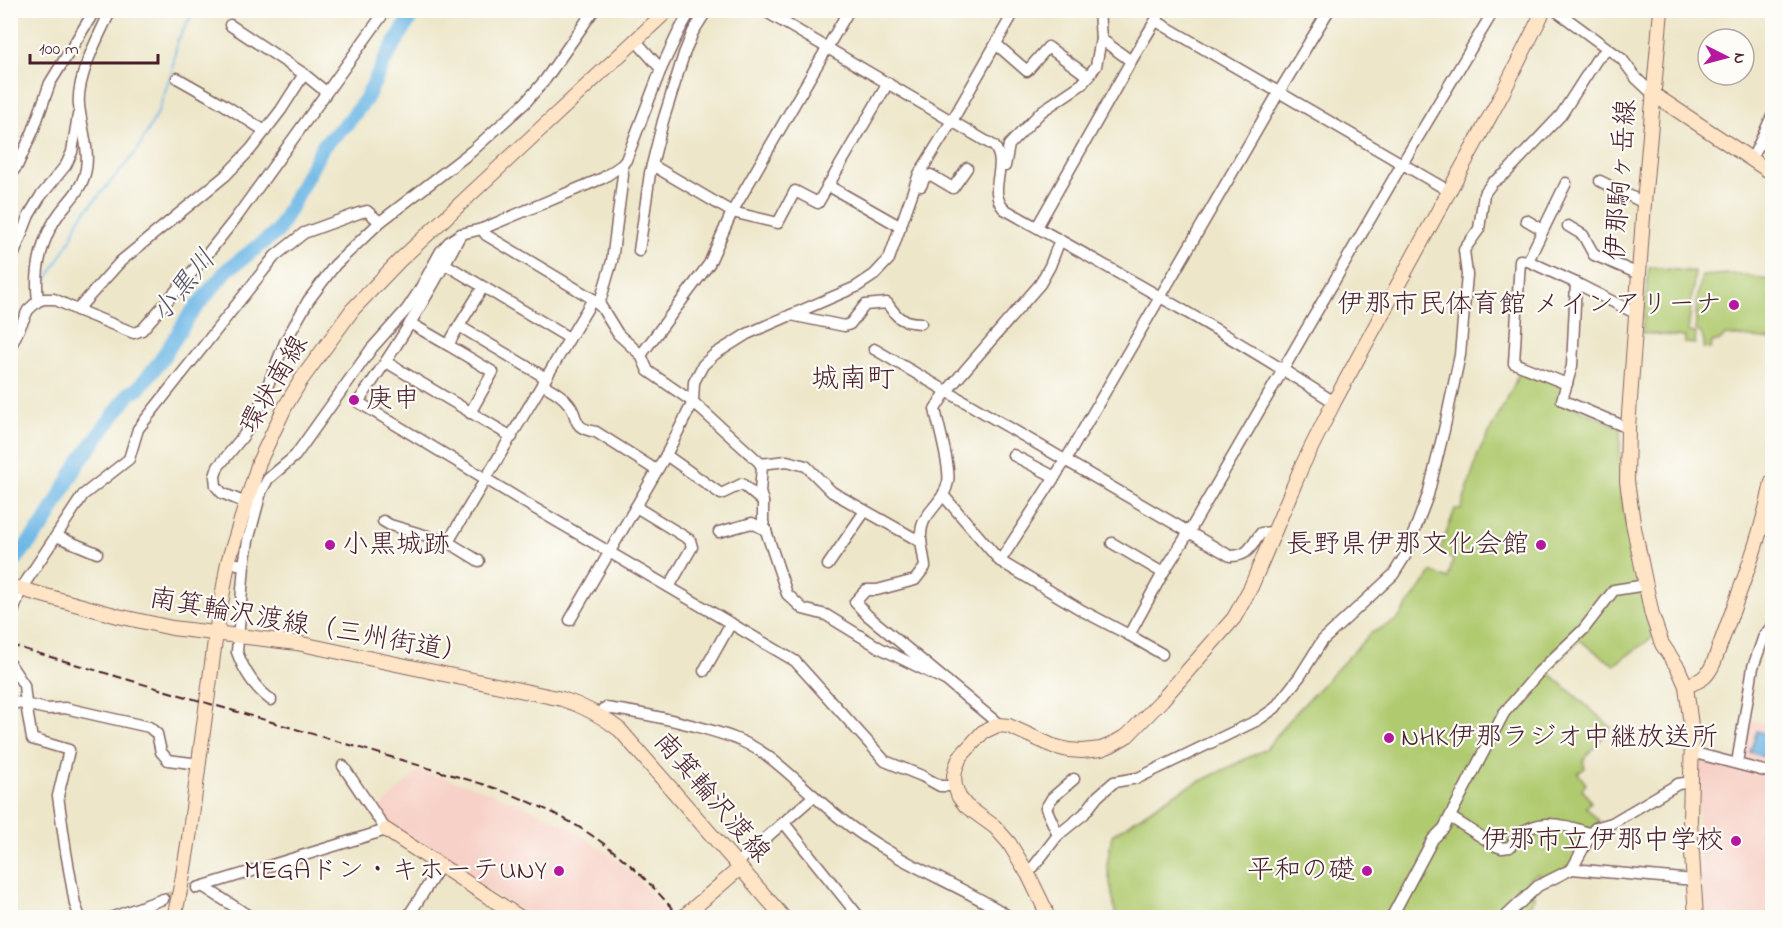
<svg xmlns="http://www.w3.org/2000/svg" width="1783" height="928" font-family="'Indie Flower','Klee One',sans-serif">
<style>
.built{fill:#f7d1c7}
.green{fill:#b0ca70;stroke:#7d744e;stroke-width:1.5}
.water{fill:#6db7e6;stroke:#5c6b88;stroke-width:1.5}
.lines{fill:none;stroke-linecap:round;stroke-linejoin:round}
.stream{stroke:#6db7e6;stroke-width:2}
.river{stroke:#6db7e6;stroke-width:15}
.street-tunnel{stroke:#ccbea9;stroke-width:10;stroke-dasharray:10 5;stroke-linecap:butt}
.street-casing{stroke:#836562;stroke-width:13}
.secondary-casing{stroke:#836562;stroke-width:16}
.street{stroke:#fff;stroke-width:10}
.secondary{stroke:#ffe4c6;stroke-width:14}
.rail{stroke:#4a1f2b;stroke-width:2;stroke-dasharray:9 4.5;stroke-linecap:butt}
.poi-dot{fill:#b5179e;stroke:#fdfcf7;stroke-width:2}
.labels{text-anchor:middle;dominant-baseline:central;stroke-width:4.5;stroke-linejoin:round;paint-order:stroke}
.street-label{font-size:27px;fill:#4a1f2b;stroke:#fdfcf7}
.poi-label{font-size:27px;fill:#4a1f2b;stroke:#fdfcf7;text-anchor:end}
.water-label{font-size:28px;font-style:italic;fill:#56546c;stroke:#fdfcf7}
.neighbourhood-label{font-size:28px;fill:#4a1f2b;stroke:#fdfcf7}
</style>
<rect width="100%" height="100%" fill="#fdfcf7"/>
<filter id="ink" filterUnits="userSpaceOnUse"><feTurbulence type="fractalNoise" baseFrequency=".0167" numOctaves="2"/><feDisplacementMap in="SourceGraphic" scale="12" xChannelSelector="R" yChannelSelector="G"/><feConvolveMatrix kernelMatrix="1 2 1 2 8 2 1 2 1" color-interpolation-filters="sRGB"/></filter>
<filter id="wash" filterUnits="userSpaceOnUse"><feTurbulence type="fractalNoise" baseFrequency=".008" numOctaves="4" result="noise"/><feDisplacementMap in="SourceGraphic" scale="24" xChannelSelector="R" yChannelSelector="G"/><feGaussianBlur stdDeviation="1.35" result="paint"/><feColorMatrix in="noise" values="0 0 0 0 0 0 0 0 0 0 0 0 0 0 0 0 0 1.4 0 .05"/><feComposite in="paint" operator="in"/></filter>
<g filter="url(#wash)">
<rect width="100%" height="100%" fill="#ede6c9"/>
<g class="built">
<path d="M1749,719L1772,727V768L1742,759Z"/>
<path d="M1698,758L1772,776V917H1704L1698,821Z"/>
<path d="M418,771L466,784L492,793L533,809L573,829L612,857L635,876L671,917H531L387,826L377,811Z"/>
</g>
<g class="green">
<path d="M1649,267L1695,272L1688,332L1696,333L1695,344L1685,343V337L1642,333Z"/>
<path d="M1729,274L1745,275L1772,281V340L1725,335C1722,340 1717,343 1712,342L1711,349L1703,348L1704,341L1701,333L1696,330C1695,311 1697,294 1702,276Z"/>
<path d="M1521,368L1564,385L1560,401L1621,427C1615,500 1634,567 1653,637L1614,665L1579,640L1547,671L1611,727L1583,761L1585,768L1578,773L1586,784L1582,789L1591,802L1586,807L1599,821L1601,830L1591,843L1554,881L1541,877L1538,874L1530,877L1527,892L1535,896L1529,907L1520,914L1519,917H1116L1107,865L1112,835L1174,794L1266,749L1287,722L1371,633L1397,620L1432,572L1448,579L1453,559L1439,553L1455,509L1461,510L1478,454L1513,387Z"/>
</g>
<path class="water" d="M1757,731L1772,736V760L1750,752Z"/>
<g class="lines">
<path class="stream" d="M42,288L71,239L79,219L137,151L158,112L172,71L177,42L194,10"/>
<path class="river" d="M10,566L45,523L77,465L130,393L137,390L159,363L189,316L227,270L277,232L323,146L348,122L366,99L386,58L415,10"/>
</g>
</g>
<g filter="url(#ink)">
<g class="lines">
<path class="street-tunnel" d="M163,899L197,888"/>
<g class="street-casing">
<g id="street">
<path d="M763,10L994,146C1010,166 986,189 1004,209C1115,271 1227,333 1334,402"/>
<path d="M1555,10L1622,59L1636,78L1653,94"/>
<path d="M1156,21L1449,191"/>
<path d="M230,25L304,74L326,92"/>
<path d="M1101,39L1131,61"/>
<path d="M996,44L1027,71L1048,47L1089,77"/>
<path d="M661,69L678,33L691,10"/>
<path d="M177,78L223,104L265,131"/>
<path d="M1752,159L1772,116"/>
<path d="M652,165L732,212L778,223L795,191L818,203L888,83"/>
<path d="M1005,166L1009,145L1042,111L1082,84L1096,66L1101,39L1099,10"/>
<path d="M10,175L17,166L33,131L50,83L95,10"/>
<path d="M1600,181L1644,203"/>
<path d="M1566,183L1528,261L1576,283L1637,314"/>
<path d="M827,185L901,227"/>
<path d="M921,186L925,177L931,175L953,188L967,168"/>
<path d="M1526,220L1543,230"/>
<path d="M1568,226L1583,235L1594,255L1639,274"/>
<path d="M1037,227L1131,61L1162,10"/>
<path d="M482,229L486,235L593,299L602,308L618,334L641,355L648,371L693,402L759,462L762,466L760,492L763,502V522L787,594L803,609L826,615L880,648L947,681"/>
<path d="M461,234C430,292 396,349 358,402L529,505L795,661L885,761L922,776L940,786H955"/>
<path d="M639,251L650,173L663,121L684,54L693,32L707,10"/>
<path d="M1528,261L1520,260L1514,363L1567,384"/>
<path d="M10,264L29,215L40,197L66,165L72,152L78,115"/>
<path d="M445,264L569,338"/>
<path d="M1576,283L1572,366L1562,400L1628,428"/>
<path d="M38,301C34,269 42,236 61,211C70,200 80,190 84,177C92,154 81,128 79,105C76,78 99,35 111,10"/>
<path d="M599,305L612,261L623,175L622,165"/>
<path d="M77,310L121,261L225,176L251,149L281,110L304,74"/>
<path d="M791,315L844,326L850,324L865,305L887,303C898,319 901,322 921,323"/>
<path d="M410,323L448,345L459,326L546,378"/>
<path d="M459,326L483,287"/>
<path d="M448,345L493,372L470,413"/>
<path d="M10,348L28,310L38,301L44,299H54L77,310L134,333L142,330L205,257L236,218L386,10"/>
<path d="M874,349L1230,556C1249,556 1250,547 1261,533L1273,532"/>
<path d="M641,355L709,264L732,212L849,10"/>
<path d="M386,362L512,437"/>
<path d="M542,384C550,389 561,394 567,402C581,416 568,427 596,432L656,470"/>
<path d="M666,455L721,494L742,484L763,502"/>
<path d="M1013,455L1055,477"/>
<path d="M760,464L787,461L806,466L832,492L921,542"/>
<path d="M943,495L1000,561L1083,611L1129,635L1162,654"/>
<path d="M246,503L222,493L216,486L215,476L218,467L244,435L258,410L285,342L308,301L335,265L380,222L472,151L525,103L545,80L594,10"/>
<path d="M636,507L690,540L692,547L669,587"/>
<path d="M383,521L390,525L448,542L593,299"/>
<path d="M719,532L752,523L766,530"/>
<path d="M56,536L97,553"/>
<path d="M448,542L479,561"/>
<path d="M1112,543L1163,573"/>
<path d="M1000,561L1065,461L1279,92L1329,10"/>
<path d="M237,564L244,565L237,652C244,671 255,688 271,700"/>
<path d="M244,565L248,541L261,492L268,479L295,456L372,348L407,309L419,291L441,251L449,242L461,234L482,229L603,178L622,165L626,160L661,69L636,41"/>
<path d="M828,565L865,511"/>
<path d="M570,620L666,455L693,402L694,382L703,365L715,354L747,334L856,287L874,275L889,259L919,174L952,121L1015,10"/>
<path d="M10,621L21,589L56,536L83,495L129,459L138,429L275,256L304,233L359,213L367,211L380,222"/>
<path d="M1129,635L1163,573L1189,532L1402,164L1494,10"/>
<path d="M10,664L24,685L26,704L32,739L69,750L58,796L66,852L75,904L80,918"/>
<path d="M704,671L731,623"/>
<path d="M10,701L47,709L65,708L149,727L157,734L161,752L168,760L199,764"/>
<path d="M599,714L603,709L606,708C636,712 665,718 695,726C720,733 744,739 766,755C783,767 798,782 814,796C835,815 859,834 883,848C924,874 970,890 1011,918"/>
<path d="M998,725L995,721L867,615L855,602L866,590H877L915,580L925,567C924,553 917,535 924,521C931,508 945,498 948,482C951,468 938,425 935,409L946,392L1040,284L1050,266L1060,240"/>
<path d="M1691,752L1772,773"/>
<path d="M1737,763L1753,667L1764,636L1772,626"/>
<path d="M1450,817L1496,846L1502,848L1510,847C1529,815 1561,822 1591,834"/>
<path d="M784,823L860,918"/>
<path d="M1058,835L1046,808L1052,798L1074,779"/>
<path d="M736,864L814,796"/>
<path d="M1572,869L1591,834L1595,828L1612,823L1678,784L1691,782"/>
<path d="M1028,874L1058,835L1084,814L1098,796L1114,782L1138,778L1258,720L1275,708L1300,676L1322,641L1393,575L1405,556L1428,495L1444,430L1460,355L1467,275L1464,250L1479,229L1484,194L1492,183L1506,173L1561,115L1597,59L1608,49"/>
<path d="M204,887L252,918"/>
<path d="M197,888L386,830L343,766"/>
<path d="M110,918L163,899"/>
<path d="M407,918L441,865"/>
<path d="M1391,918L1433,839L1444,828L1504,713L1539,672L1583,630L1614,590L1646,585"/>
<path d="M1504,918L1538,886L1572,869L1694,880"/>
</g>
</g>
<g class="secondary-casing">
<g id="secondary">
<path d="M1661,10L1644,203L1628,428L1627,481L1633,523L1652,615L1662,644L1678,668L1686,686L1692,734L1690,821L1696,918"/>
<path d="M1653,94L1772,173"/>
<path d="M10,586L118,616L172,628L297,643L562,699C584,706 601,715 620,730L784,918"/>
<path d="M1686,686C1702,680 1707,678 1714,662C1735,602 1760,544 1772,482"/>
<path d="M386,830L521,918"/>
<path d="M174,918L182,881L189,838L216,633L228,562L259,462L285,407L301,380L353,309L399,261L668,10"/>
<path d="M682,918L740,868"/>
<path d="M1047,918L1045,909L1028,874L1009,843L995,827L966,806L959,797L955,786L954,776L956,767L960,757L983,732L998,725L1009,726L1053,746L1068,750L1082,751L1101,749L1111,745L1128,735L1162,700L1234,618L1251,587L1302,466L1334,402L1501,96L1544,10"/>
</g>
</g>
<use href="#street" class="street"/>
<use href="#secondary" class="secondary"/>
<path class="rail" d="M10,645L486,785C571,815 623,848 680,918"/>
</g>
</g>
<g class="poi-dot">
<circle cx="1734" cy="305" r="6"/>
<circle cx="354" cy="400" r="6"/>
<circle cx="330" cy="545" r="6"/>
<circle cx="1541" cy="545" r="6"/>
<circle cx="1389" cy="738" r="6"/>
<circle cx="1736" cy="841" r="6"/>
<circle cx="559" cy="871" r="6"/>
<circle cx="1367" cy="871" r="6"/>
</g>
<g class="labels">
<g class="street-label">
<text transform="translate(1622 180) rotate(-86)">伊那駒ヶ岳線</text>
<text transform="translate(275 385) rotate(-60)">環状南線</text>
<text transform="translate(309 627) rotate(10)">南箕輪沢渡線（三州街道）</text>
<text transform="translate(711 798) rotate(49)">南箕輪沢渡線</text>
</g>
<g class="poi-label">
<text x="1722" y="305">伊那市民体育館 メインアリーナ</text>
<text x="366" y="400" text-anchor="start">庚申</text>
<text x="342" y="545" text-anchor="start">小黒城跡</text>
<text x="1529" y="545">長野県伊那文化会館</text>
<text x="1401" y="738" text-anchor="start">NHK伊那ラジオ中継放送所</text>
<text x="1724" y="841">伊那市立伊那中学校</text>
<text x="547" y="871">MEGAドン・キホーテUNY</text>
<text x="1355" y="871">平和の礎</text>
</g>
<g class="water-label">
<text transform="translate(185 287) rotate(-51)">小黒川</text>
</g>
<g class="neighbourhood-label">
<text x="853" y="380">城南町</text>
</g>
</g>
<rect width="1783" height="928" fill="none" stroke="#fdfcf7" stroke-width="36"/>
<g transform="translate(1726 57) rotate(96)"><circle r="28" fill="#fdfcf7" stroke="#b5a4a5" stroke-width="1.5"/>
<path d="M0-4.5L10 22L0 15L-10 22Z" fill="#b5179e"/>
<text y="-9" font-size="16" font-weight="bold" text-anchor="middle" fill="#4a1f2b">N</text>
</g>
<path d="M30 54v9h128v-9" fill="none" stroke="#4a1f2b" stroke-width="3"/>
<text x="39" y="54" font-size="18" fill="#4a1f2b" stroke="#fdfcf7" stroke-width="4.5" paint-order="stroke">100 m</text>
</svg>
